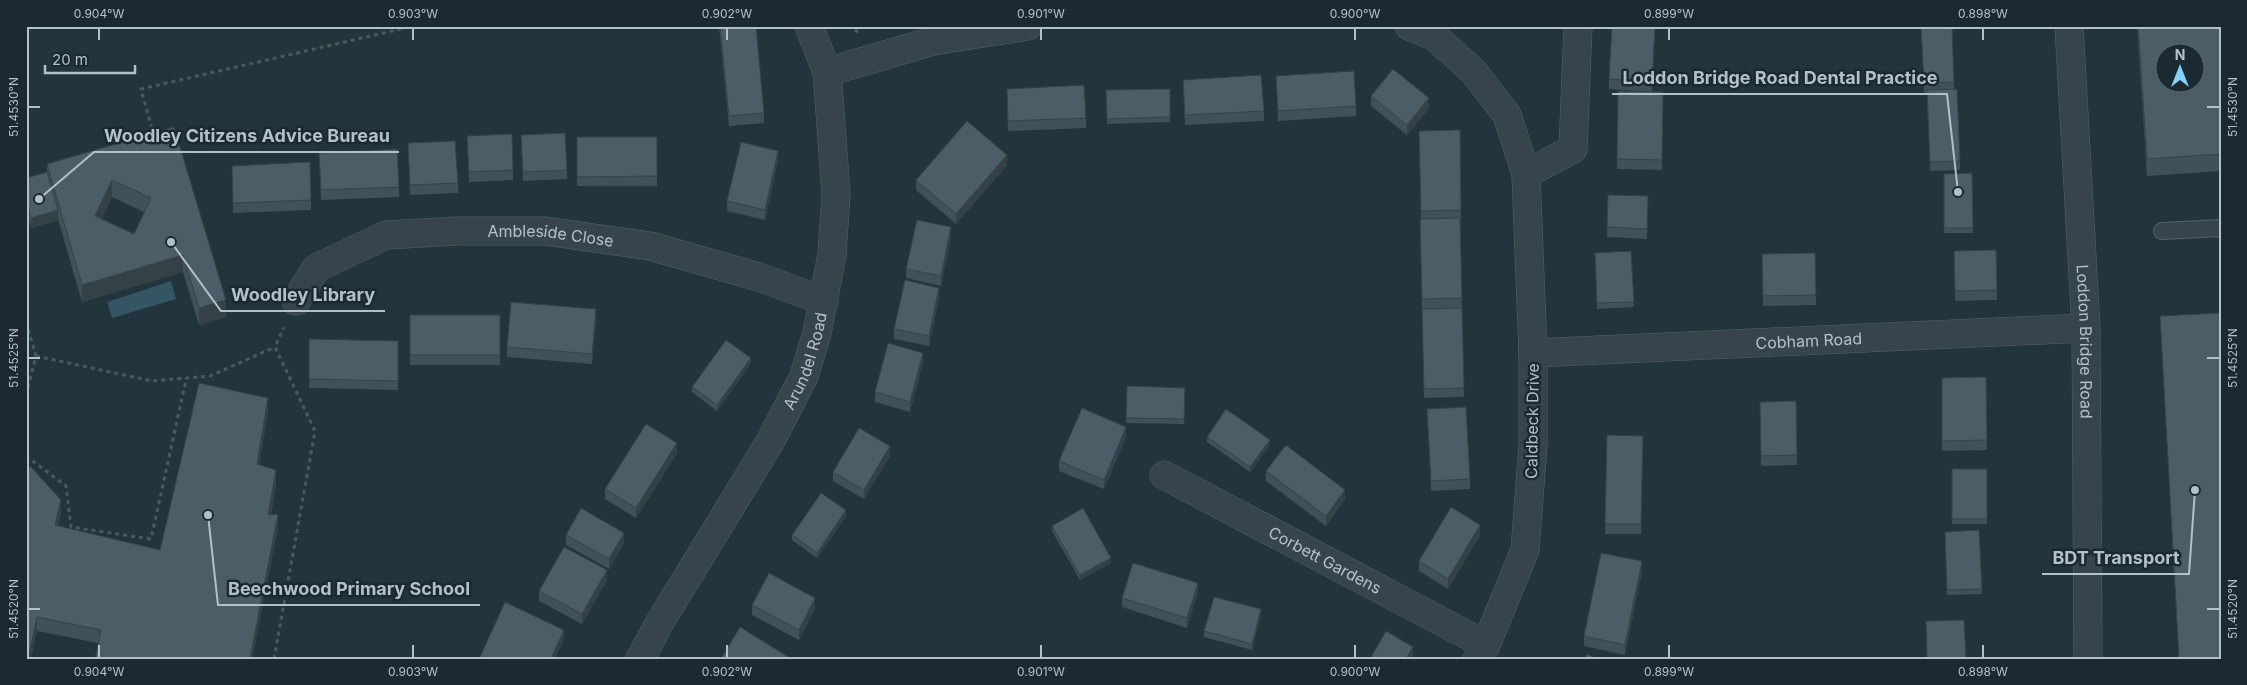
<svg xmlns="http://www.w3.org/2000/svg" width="2247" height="685" font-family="Inter,sans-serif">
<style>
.water{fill:#355464}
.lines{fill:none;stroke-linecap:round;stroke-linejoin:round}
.service-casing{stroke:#54636a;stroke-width:18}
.minor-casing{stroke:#54636a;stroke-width:29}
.tertiary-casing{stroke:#54636a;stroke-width:29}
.path{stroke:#465e5b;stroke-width:3;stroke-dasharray:4 4;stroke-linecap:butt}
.service{stroke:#36454c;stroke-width:16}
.minor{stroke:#36454c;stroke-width:28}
.tertiary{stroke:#36454c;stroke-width:28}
.wall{fill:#405159;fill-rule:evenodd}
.shaded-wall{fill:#344248}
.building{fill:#4b5e67;stroke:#344248;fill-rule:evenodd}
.ticks{fill:none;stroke:#b2c0c8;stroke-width:2}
.labels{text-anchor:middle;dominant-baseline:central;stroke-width:5;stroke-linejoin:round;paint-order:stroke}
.street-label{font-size:16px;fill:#b2c0c8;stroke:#1b2a31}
.leader{fill:none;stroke:#b2c0c8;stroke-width:2}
.callout-dot{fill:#b2c0c8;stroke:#1b2a31;stroke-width:2}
.callout-label{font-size:18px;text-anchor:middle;font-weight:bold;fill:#b2c0c8;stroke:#1b2a31;stroke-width:5;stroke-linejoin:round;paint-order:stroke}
.neatline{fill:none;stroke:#b2c0c8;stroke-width:2}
.ticks-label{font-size:12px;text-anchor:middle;fill:#b2c0c8}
</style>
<rect width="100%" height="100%" fill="#22343c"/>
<path class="water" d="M171,281L176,299L112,318L107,302Z"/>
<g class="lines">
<g class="service-casing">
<path id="service" d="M2162,231L2221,228"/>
</g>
<g class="minor-casing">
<g id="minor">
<path d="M1409,26L1435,37L1473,71L1507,115L1526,174L1533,353V445L1525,550L1486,645L1477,659"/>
<path d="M827,72L933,41L1028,26"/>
<path d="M1526,174L1573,149L1578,26"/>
<path id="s1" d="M296,301L316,268L386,235L458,231H545L650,246L759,277L824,301"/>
<path id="s2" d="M1533,353L2086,328"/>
<path id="s3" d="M1164,475L1486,645"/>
<path id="s4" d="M640,659L660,622L770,442L804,376L817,333L832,255L836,193L827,72L809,26"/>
</g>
</g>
<g class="tertiary-casing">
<g id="tertiary">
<path id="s5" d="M2069,26L2086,328L2088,659"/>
</g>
</g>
<g class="path">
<path d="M848,26L858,32"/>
<path d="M154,136L141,89L414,26"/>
<path d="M26,322L36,356L26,395"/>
<path d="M36,356L152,381L210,376L275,347"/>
<path d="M26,456L66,486L71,527L151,539L186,380"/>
<path d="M274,659L315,431L275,347L284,327"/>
</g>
<use href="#service" class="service"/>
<use href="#minor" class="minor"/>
<use href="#tertiary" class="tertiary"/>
</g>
<g class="wall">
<path d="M719,26H756L764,113V123L729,126Z"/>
<path d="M1655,26L1652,92L1609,89V79Z"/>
<path d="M1921,26H1952L1954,89L1960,161V170L1930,171L1927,93H1924Z"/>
<path d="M2137,26H2221V171L2147,176Z"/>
<path d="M1276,76L1356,106V116L1278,121Z"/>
<path d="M1183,80L1264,111V121L1185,125Z"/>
<path d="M1007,89L1086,118V128L1008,131Z"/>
<path d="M1170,89V122L1107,124L1106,90Z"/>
<path d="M1618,91L1663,92L1662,170L1617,169Z"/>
<path d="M1371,96L1429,108L1407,135L1371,106Z"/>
<path d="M174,127L226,317L199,325L183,272L82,302L58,219V220L31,228L26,210V178L47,172V164ZM112,197L144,212L134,234L102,219Z"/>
<path d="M1419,131L1461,210V220H1460L1464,397L1424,398L1420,229L1421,219Z"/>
<path d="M521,135L567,170V179L523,181Z"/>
<path d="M467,136L513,170V180L469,182Z"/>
<rect x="577" y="137" width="80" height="49"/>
<path d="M408,143L458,183V193L410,195Z"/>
<path d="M319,153L399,187V197L321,200Z"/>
<path d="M778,161L765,220L727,211V201Z"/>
<path d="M1007,165L956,224L916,190V180Z"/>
<path d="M232,166L311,200V210L233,213Z"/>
<path d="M1972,173L1973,233H1944V174Z"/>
<path d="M1608,195L1648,196L1647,239L1607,237Z"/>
<path d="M951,237L941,286L906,278V269Z"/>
<path d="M1996,250L1997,300L1955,301L1954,251Z"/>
<path d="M1631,251L1634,307L1597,309L1595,253Z"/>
<path d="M1815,253L1816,305L1763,306L1762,254Z"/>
<path d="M939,298L929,346L894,339V329Z"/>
<rect x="410" y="315" width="90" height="50"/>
<path d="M596,319L592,364L507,357V347Z"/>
<path d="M309,339L398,341V390L309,388Z"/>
<path d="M751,363L717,411L692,392V387Z"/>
<path d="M923,363L910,412L875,402V392Z"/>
<path d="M1986,377L1987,450L1942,451V378Z"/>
<path d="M1127,386L1185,388L1184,424L1126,423Z"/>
<path d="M1796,401L1797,465L1761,466L1760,402Z"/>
<path d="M1427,409L1470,479V489L1431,491Z"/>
<path d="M268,412L259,465L276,484L271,515L278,528L252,659H95L98,643L37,631L26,659L61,514L58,526L160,550Z"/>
<path d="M1607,435L1643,436L1641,534H1605Z"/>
<path d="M1126,437L1104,489L1059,471V461Z"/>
<path d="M1207,437L1270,445L1250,472L1207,442Z"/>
<path d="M677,453L636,518L605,499V489Z"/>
<path d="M890,456L864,499L833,481V472Z"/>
<rect x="1952" y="469" width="35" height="55"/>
<path d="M1266,471L1345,499L1326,526L1266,481Z"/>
<path d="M846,516L817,558L792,540V535Z"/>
<path d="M1052,526L1111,563L1080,580L1052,531Z"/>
<path d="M1979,530L1982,594L1947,595L1945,532Z"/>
<path d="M566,535L624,543L609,569L566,545Z"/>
<path d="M1480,535L1448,589L1419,571V561Z"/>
<path d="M1642,571L1625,655L1584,646V636Z"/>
<path d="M607,580L582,624L539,601V591Z"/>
<path d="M1198,592L1187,628L1122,607V598Z"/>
<path d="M752,605L815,608L799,640L752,615Z"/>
<path d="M1261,614L1252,650L1204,637V631Z"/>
</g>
<g class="shaded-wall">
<path d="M1429,98V108L1407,135V125Z"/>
<path d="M778,151V161L765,220V210Z"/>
<path d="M1007,155V165L956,224V214Z"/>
<path d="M112,180V197L95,233V216Z"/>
<path d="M58,210V220L31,228V218Z"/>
<path d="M951,227V237L941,286V276Z"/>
<path d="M183,255V272L82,302V285Z"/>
<path d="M939,288V298L929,346V336Z"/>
<path d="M226,300V317L199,325V308Z"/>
<path d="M596,309V319L592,364V354Z"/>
<path d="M923,353V363L910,412V402Z"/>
<path d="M751,358V363L717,411V405Z"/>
<path d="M268,398V412L257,478V464Z"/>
<path d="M1126,427V437L1104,489V480Z"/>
<path d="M1270,440V445L1250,472V467Z"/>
<path d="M677,443V453L636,518V508Z"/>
<path d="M890,446V456L864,499V490Z"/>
<path d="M276,470V484L268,529V515Z"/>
<path d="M1345,490V499L1326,526V516Z"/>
<path d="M61,500V514L55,539V525Z"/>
<path d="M846,510V516L817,558V553Z"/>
<path d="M278,514V528L252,659H250Z"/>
<path d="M1480,525V535L1448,589V579Z"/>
<path d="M624,533V543L609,569V559Z"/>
<path d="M1111,558V563L1080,580V575Z"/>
<path d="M1642,561V571L1625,655V645Z"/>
<path d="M607,570V580L582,624V614Z"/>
<path d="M1198,583V592L1187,628V618Z"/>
<path d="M815,598V608L799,640V630Z"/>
<path d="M1261,609V614L1252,650V644Z"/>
<path d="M37,617V631L31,659H28Z"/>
<path d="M564,630V640L555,659H551Z"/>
<path d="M1413,647V657L1412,659H1406Z"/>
</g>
<g class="building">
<path d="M720,26H756L764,113L729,116Z"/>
<path d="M1612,26H1655L1652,82L1609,79Z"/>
<path d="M1921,26H1952L1954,82L1924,83Z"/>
<path d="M2138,26H2221V154L2147,159ZM2164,52H2194V82H2164Z"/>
<path d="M1393,69L1429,98L1407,125L1371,96Z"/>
<path d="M1354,71L1356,106L1278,111L1276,76Z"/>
<path d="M1261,75L1264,111L1185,115L1183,80Z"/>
<path d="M1084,85L1086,118L1008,121L1007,89Z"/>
<path d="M1170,89V117L1107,119L1106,90Z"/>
<path d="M1957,89L1960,161L1930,162L1927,90Z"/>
<path d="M1618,91L1663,92L1662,160L1617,159Z"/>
<path d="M967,121L1007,155L956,214L916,180Z"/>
<path d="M174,127L226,300L199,308L183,255L82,285L47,164ZM112,180L151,198L134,234L95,216Z"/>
<path d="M1460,130L1461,210L1421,211L1419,131Z"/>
<path d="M565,133L567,170L523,172L521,135Z"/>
<path d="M512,134L513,170L469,172L467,136Z"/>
<path d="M577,137H657V176L577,177Z"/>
<path d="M455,141L458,183L410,185L408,143Z"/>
<path d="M741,142L778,151L765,210L727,201Z"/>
<path d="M397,149L399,187L321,190L319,153Z"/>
<path d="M310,162L311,200L233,203L232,166Z"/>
<path d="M47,172L58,210L31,218L26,200V178Z"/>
<path d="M1972,173L1973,228H1944V174Z"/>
<path d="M1608,195L1648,196L1647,229L1607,227Z"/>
<path d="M1460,218L1462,298L1422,299L1420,219Z"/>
<path d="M917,220L951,227L941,276L906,269Z"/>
<path d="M1996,250L1997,290L1955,291L1954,251Z"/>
<path d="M1631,251L1634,302L1597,303L1595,253Z"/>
<path d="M1815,253L1816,295L1763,296L1762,254Z"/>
<path d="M905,280L939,288L929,336L894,329Z"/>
<path d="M511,302L596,309L592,354L507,347Z"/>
<path d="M1462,308L1464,388L1424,389L1422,309Z"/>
<path d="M2221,313V659H2179L2160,316Z"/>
<rect x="410" y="315" width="90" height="40"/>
<path d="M309,339L398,341V381L309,379Z"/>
<path d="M726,340L751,358L717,405L692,387Z"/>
<path d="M888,343L923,353L910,402L875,392Z"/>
<path d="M1986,377L1987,440L1942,441V378Z"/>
<path d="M199,383L268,398L257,464L276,470L268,515L278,514L250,659H95L101,630L37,617L28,659H26V466L31,467L61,500L55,525L160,550Z"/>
<path d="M1127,386L1185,388L1184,419L1126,418Z"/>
<path d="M1796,401L1797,455L1761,456L1760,402Z"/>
<path d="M1466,407L1470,479L1431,481L1427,409Z"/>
<path d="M1082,408L1126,427L1104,480L1059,461Z"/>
<path d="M1226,409L1270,440L1250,467L1207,437Z"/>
<path d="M646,424L677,443L636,508L605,489Z"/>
<path d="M859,428L890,446L864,490L833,472Z"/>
<path d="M1607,435L1643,436L1641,524H1605Z"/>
<path d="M1286,445L1345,490L1326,516L1266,471Z"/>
<rect x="1952" y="469" width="35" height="50"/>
<path d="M821,493L846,510L817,553L792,535Z"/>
<path d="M1451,507L1480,525L1448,579L1419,561Z"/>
<path d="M581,508L624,533L609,559L566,535Z"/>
<path d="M1083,508L1111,558L1080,575L1052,526Z"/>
<path d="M1979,530L1982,589L1947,590L1945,532Z"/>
<path d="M564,547L607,570L582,614L539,591Z"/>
<path d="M1601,553L1642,561L1625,645L1584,636Z"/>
<path d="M1133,563L1198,583L1187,618L1122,598Z"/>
<path d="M769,573L815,598L799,630L752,605Z"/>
<path d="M1214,597L1261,609L1252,644L1204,631Z"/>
<path d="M505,602L564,630L551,659H479Z"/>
<path d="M1964,620L1966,659H1927L1926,621Z"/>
<path d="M740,627L792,659H721Z"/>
<path d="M1386,631L1413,647L1406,659H1370Z"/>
<path d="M1587,654L1597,659H1585Z"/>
</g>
<path class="ticks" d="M99,28V40M413,28V40M727,28V40M1041,28V40M1355,28V40M1669,28V40M1983,28V40M28,107H40M2207,107H2220M28,358H40M2207,358H2220M28,609H40M2207,609H2220M99,645V658M413,645V658M727,645V658M1041,645V658M1355,645V658M1669,645V658M1983,645V658"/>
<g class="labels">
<g class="street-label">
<text stroke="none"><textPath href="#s1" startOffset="281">Ambleside Close</textPath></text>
<text stroke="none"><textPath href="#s2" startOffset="276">Cobham Road</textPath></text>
<text stroke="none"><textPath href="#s5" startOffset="316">Loddon Bridge Road</textPath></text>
<text stroke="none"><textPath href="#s4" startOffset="342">Arundel Road</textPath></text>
<text transform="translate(1532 421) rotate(-89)">Caldbeck Drive</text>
<text stroke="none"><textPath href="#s3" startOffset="182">Corbett Gardens</textPath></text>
</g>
</g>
<path class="leader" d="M1958 192L1947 94H1612M39 199L94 152H399M171 242L221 311H385M2195 490L2189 574H2042M208 515L218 605H480"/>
<g class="callout-dot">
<circle cx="1958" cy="192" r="5"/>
<circle cx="39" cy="199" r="5"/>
<circle cx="171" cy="242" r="5"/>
<circle cx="2195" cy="490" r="5"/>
<circle cx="208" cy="515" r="5"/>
</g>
<g class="callout-label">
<text x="1780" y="84">Loddon Bridge Road Dental Practice</text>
<text x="247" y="142">Woodley Citizens Advice Bureau</text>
<text x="303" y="301">Woodley Library</text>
<text x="2116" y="564">BDT Transport</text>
<text x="349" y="595">Beechwood Primary School</text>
</g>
<rect width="2247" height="685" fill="none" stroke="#1b2a31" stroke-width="55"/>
<g transform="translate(2180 68)"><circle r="24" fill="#1b2a31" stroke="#57666d"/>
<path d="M0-4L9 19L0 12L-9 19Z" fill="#85cffa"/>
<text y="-8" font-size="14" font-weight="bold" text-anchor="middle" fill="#b2c0c8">N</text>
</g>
<path d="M45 65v8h90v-8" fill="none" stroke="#b2c0c8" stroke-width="2.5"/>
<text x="52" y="65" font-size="15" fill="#b2c0c8" stroke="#1b2a31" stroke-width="4" paint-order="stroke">20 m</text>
<rect x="28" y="28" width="2192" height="630" class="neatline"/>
<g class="ticks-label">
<text x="99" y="18">0.904°W</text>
<text x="413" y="18">0.903°W</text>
<text x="727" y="18">0.902°W</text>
<text x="1041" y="18">0.901°W</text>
<text x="1355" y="18">0.900°W</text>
<text x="1669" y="18">0.899°W</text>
<text x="1983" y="18">0.898°W</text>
<text transform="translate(14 107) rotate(-90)" y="4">51.4530°N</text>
<text transform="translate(2233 107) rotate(-90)" y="4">51.4530°N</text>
<text transform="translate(14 358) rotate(-90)" y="4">51.4525°N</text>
<text transform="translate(2233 358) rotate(-90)" y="4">51.4525°N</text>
<text transform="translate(14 609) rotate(-90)" y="4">51.4520°N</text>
<text transform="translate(2233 609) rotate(-90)" y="4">51.4520°N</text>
<text x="99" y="676">0.904°W</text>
<text x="413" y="676">0.903°W</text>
<text x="727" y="676">0.902°W</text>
<text x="1041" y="676">0.901°W</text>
<text x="1355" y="676">0.900°W</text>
<text x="1669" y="676">0.899°W</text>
<text x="1983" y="676">0.898°W</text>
</g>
</svg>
